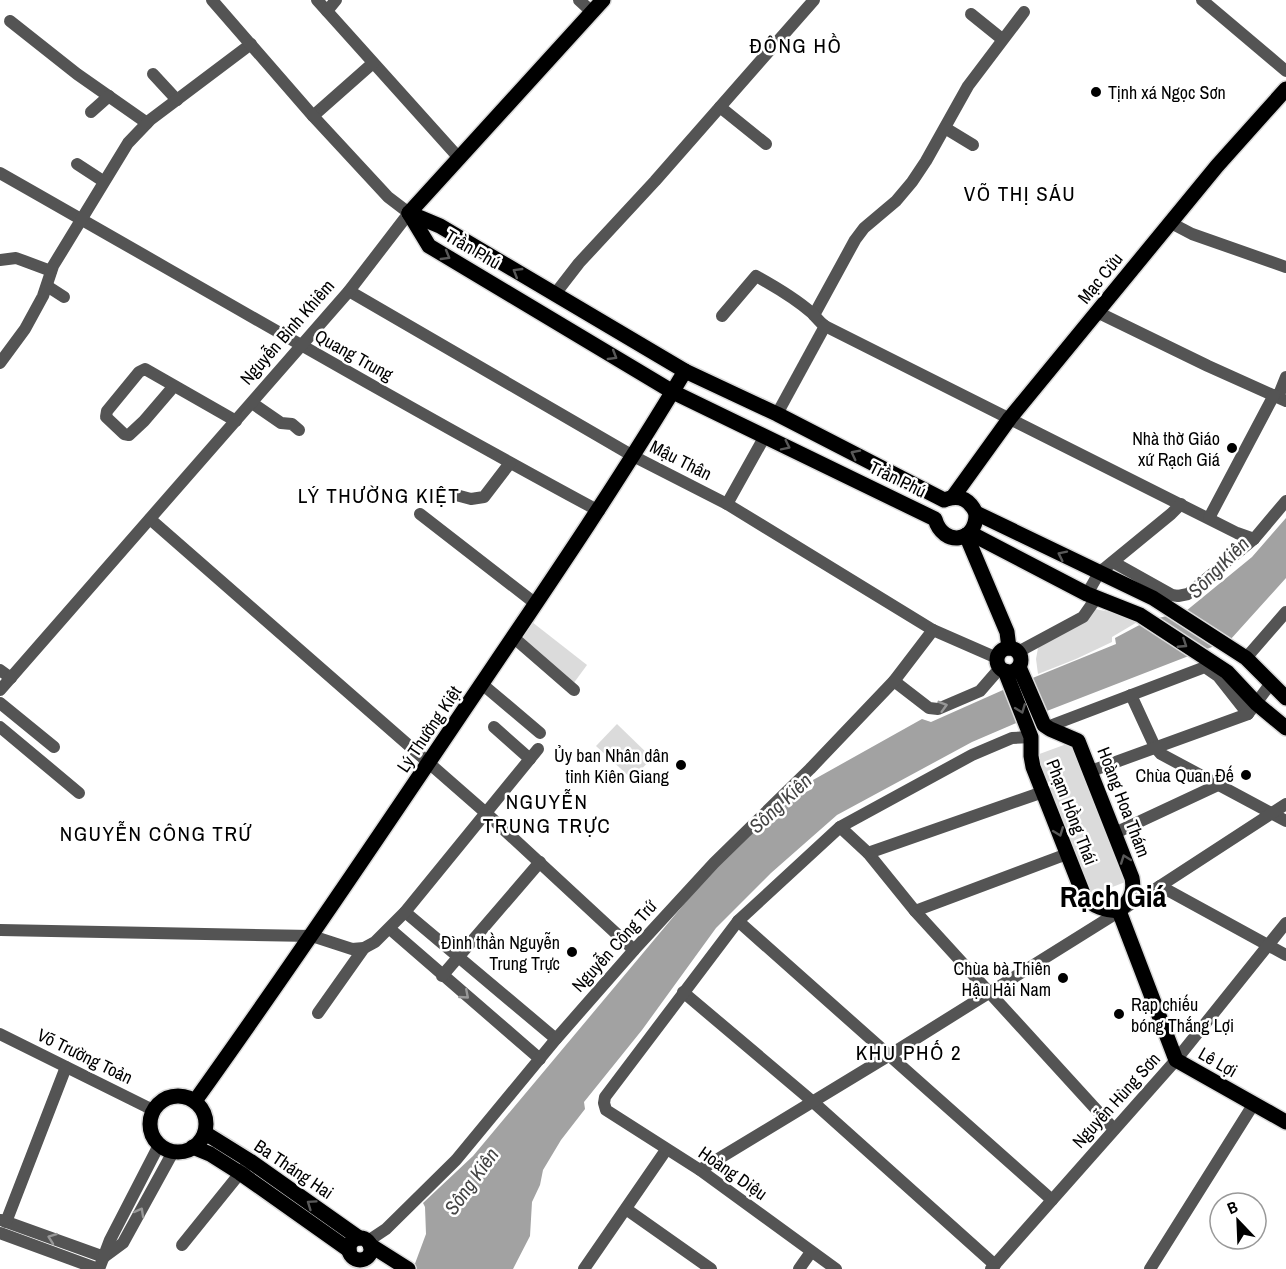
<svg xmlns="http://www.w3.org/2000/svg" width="1286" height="1269" font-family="'Archivo Narrow',sans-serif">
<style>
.green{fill:#dbdbdb}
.water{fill:#a2a2a2}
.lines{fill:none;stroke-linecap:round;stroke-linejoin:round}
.major-casing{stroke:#dbdbdb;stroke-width:18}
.minor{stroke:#545454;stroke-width:12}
.major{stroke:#000;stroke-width:15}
.oneway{stroke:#595959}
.oneway2{stroke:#989898}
.poi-dot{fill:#000;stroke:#fff;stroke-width:2}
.labels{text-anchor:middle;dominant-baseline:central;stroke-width:5;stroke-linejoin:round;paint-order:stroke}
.poi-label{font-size:18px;fill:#000;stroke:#fff;text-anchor:end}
.street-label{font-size:18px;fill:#000;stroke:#fff}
.water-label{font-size:20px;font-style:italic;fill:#434343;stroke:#fff}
.quarter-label{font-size:21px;letter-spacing:1.5px;fill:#000;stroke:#fff}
.town-label{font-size:30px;font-weight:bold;fill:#000;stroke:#fff}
</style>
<rect width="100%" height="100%" fill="#fff"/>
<g class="green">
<path d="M1095,609L1131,616L1139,621L1112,637V642L1076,659L1038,674L1036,659L1038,648Z"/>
<path d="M532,622L587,665L573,684L521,640Z"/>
<path d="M617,724L652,758L632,779L596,746Z"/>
<path d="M1072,742L1128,881L1094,894L1090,893L1034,756Z"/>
</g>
<path class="water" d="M1286,518V578L1230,640L1021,721L972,742L837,815L771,873L716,928L642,1030L584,1102L585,1109L561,1140L543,1170L540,1185L532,1202L530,1236L513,1269H413L426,1234L425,1207L423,1203L473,1156L726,854L794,798L812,789L814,785L813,780L922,719L931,722L1003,690L1116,644L1115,638L1147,621L1186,611L1252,557Z"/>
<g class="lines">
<g class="major-casing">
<g id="major">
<path d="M409,213L429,246L673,392L935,519C943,547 977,543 976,513"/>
<path d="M409,213L440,226L685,371L777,414L944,500"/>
<path d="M409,213L603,0"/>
<path d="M953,497L1010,418L1217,166L1286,89"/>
<path d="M947,499C961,494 970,501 976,513L1153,598L1246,658L1286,698"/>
<path d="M970,533L1087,594L1140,615L1227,672L1257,704L1286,728"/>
<path d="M966,535L1007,632L1009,648"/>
<circle cx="1009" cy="660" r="12"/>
<path d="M1019,667L1044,725L1050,729L1078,741L1132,878C1135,893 1129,902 1119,911"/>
<path d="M1005,671L1031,737V756L1033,767L1084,896C1093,907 1105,910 1119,911"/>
<path d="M1119,911L1176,1060L1286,1122"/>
<circle cx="178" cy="1124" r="28"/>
<path d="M195,1101C290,968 381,833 472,698C545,590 618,483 685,371"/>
<path d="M205,1133L250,1161L359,1238"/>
<path d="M193,1147L210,1154L240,1173L349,1250"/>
<circle cx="360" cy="1249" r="11"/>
<path d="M370,1245L408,1269"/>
</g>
</g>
<g class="minor">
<path d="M317,0L459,158"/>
<path d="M579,0L592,12"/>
<path d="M1202,0L1286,71"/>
<path d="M327,11L336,0"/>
<path d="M971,14L1002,39"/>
<path d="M10,21L77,74L147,123"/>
<path d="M153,74L177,100"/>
<path d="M720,107L766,144"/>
<path d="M91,112L109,96"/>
<path d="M313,116L373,63"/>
<path d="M945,128L973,145"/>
<path d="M77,164L103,181"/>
<path d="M0,173C199,286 397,402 599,511"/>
<path d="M1171,223L1192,234L1286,267"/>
<path d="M0,260L16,258L51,271"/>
<path d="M47,286L64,297"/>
<path d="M349,291L633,456L727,504L933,630L997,658"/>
<path d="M555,294L579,263L655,181L814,0"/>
<path d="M1097,312L1208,366L1286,401"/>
<path d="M814,315L855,240L864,228L896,201L912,182L926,161L968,86L1024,12"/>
<path d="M722,316L756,276C776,287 796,299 812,313C817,318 819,322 825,326L1237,533L1254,539"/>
<path d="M0,363L25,329L43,296L53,266L128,143L150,120L251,44"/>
<path d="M174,386L144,421L129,435L124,434L106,417L107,411L139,372L145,369L236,421"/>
<path d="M1278,397L1286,377"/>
<path d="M252,403L281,423L292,424L299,430"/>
<path d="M777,414L825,326"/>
<path d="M456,495L471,499L484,497L510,463"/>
<path d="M727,504L765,436"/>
<path d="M420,514L536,604"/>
<path d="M1209,518L1274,395"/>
<path d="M150,519L486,813L634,950"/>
<path d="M1113,562L1172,595L1178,596L1188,594L1254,539L1286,501"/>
<path d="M1087,594L1099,573L1171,514L1181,504"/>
<path d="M513,637L574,690"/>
<path d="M1018,652L1083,617L1097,597"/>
<path d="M1246,658L1286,612"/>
<path d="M0,670L11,678"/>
<path d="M894,681L929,708L938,709L980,691L1000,668"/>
<path d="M482,684L540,733"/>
<path d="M0,690L349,291L409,213L388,197L313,116L212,0"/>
<path d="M1131,695L1155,747L1161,754L1286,821"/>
<path d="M0,703L54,747"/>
<path d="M0,727L79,793"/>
<path d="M494,727L530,759"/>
<path d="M1047,727L1205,667L1218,676L1248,714"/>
<path d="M1091,771L1248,714L1271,683"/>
<path d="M840,827L868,853L915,911L1114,1129"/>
<path d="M1115,833L1220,784"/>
<path d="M868,853L1043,792"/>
<path d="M1160,886L1286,955"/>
<path d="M915,911L1067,854"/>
<path d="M405,912L556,1039"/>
<path d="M738,921L1052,1200"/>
<path d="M390,929L540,1059"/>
<path d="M0,930L312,936L352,949L364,948L375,942L405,912L538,749"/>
<path d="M442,976L540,862"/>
<path d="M683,992L812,1101L995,1265"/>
<path d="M318,1013L364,948"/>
<path d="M0,1034L153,1110"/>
<path d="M700,1170L888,1056L1160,886L1286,804"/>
<path d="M626,1209L711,1269"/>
<path d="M1,1220L104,1257"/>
<path d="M6,1222L66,1067"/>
<path d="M0,1233L98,1269"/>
<path d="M368,1241L386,1229L456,1160L556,1039L634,950L714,863L810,769L894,681L933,630"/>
<path d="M182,1245L245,1167"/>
<path d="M104,1257L123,1243L173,1152"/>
<path d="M99,1269L110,1240L159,1145"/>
<path d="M584,1269L666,1150"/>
<path d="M799,1269L811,1252"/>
<path d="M836,1269L700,1170L606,1110L604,1103L605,1097L738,921L840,827L972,755L1012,738L1031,737"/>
<path d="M991,1269L1176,1060L1286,923"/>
<path d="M1150,1269L1253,1105"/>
</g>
<use href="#major" class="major"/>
</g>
<defs><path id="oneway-chevron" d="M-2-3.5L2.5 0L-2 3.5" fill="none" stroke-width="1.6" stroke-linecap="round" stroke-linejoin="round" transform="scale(1.5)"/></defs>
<g class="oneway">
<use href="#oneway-chevron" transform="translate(446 256) rotate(30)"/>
<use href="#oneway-chevron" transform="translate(517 272) rotate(-149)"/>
<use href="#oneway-chevron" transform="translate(613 356) rotate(31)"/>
<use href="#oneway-chevron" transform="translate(786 446) rotate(26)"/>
<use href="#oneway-chevron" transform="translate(855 454) rotate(-153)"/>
<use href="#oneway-chevron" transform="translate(1062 555) rotate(-154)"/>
<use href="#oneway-chevron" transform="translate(1183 644) rotate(33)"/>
<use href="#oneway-chevron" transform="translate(1021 709) rotate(69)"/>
<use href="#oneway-chevron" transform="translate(1059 832) rotate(69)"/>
<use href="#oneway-chevron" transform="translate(1125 859) rotate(-110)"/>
<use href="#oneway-chevron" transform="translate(311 1204) rotate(-145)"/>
</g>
<g class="oneway2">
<use href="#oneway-chevron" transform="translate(943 706) rotate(-16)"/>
<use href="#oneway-chevron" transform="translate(465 995) rotate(41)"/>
<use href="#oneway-chevron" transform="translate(140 1212) rotate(-61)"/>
<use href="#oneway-chevron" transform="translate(52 1238) rotate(-160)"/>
</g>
<g class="poi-dot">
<circle cx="1096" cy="92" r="6"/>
<circle cx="1232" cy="448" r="6"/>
<circle cx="681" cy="765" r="6"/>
<circle cx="1246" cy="775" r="6"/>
<circle cx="572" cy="952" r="6"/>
<circle cx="1063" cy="978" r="6"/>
<circle cx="1119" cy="1014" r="6"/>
</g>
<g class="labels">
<g class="poi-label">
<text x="1108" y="92" text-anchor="start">Tịnh xá Ngọc Sơn</text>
<text x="1220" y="438">Nhà thờ Giáo<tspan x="1220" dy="21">xứ Rạch Giá</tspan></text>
<text x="669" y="755">Ủy ban Nhân dân<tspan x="669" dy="21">tỉnh Kiên Giang</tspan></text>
<text x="1234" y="775">Chùa Quan Đế</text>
<text x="560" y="942">Đình thần Nguyễn<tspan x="560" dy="21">Trung Trực</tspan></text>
<text x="1051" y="968">Chùa bà Thiên<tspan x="1051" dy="21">Hậu Hải Nam</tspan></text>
<text x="1131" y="1004" text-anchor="start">Rạp chiếu<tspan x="1131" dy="21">bóng Thắng Lợi</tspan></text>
</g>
<g class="street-label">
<text transform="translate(473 249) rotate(30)">Trần Phú</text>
<text transform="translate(1100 278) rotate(-51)">Mạc Cửu</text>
<text transform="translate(287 332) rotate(-49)">Nguyễn Bỉnh Khiêm</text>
<text transform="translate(354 355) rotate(29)">Quang Trung</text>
<text transform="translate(681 460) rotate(27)">Mậu Thân</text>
<text transform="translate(898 479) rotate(26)">Trần Phú</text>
<text transform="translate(429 729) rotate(-56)">Lý Thường Kiệt</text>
<text transform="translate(1124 802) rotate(69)">Hoàng Hoa Thám</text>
<text transform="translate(1072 812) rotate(69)">Phạm Hồng Thái</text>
<text transform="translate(614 946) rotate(-48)">Nguyễn Công Trứ</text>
<text transform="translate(85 1056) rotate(26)">Võ Trường Toản</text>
<text transform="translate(1218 1062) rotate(30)">Lê Lợi</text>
<text transform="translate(1116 1100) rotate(-48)">Nguyễn Hùng Sơn</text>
<text transform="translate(294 1169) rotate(34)">Ba Tháng Hai</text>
<text transform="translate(733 1173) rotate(35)">Hoàng Diệu</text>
</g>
<g class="water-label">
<text transform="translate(1218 567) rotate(-45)">Sông Kiên</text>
<text transform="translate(780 803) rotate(-43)">Sông Kiên</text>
<text transform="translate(471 1181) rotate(-54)">Sông Kiên</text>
</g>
<g class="quarter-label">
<text x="796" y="45">ĐÔNG HỒ</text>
<text x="1020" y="193">VÕ THỊ SÁU</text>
<text x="379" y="495">LÝ THƯỜNG KIỆT</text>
<text x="547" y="801">NGUYỄN<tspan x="547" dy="24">TRUNG TRỰC</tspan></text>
<text x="156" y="833">NGUYỄN CÔNG TRỨ</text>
<text x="909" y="1052">KHU PHỐ 2</text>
</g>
<g class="town-label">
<text x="1113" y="896">Rạch Giá</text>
</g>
</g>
<g transform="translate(1238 1221) rotate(337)"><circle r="28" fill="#ffffff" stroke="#999999" stroke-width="1.5"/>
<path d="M0-4.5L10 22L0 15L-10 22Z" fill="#000000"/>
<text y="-9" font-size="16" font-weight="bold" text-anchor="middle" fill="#000000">B</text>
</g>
</svg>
